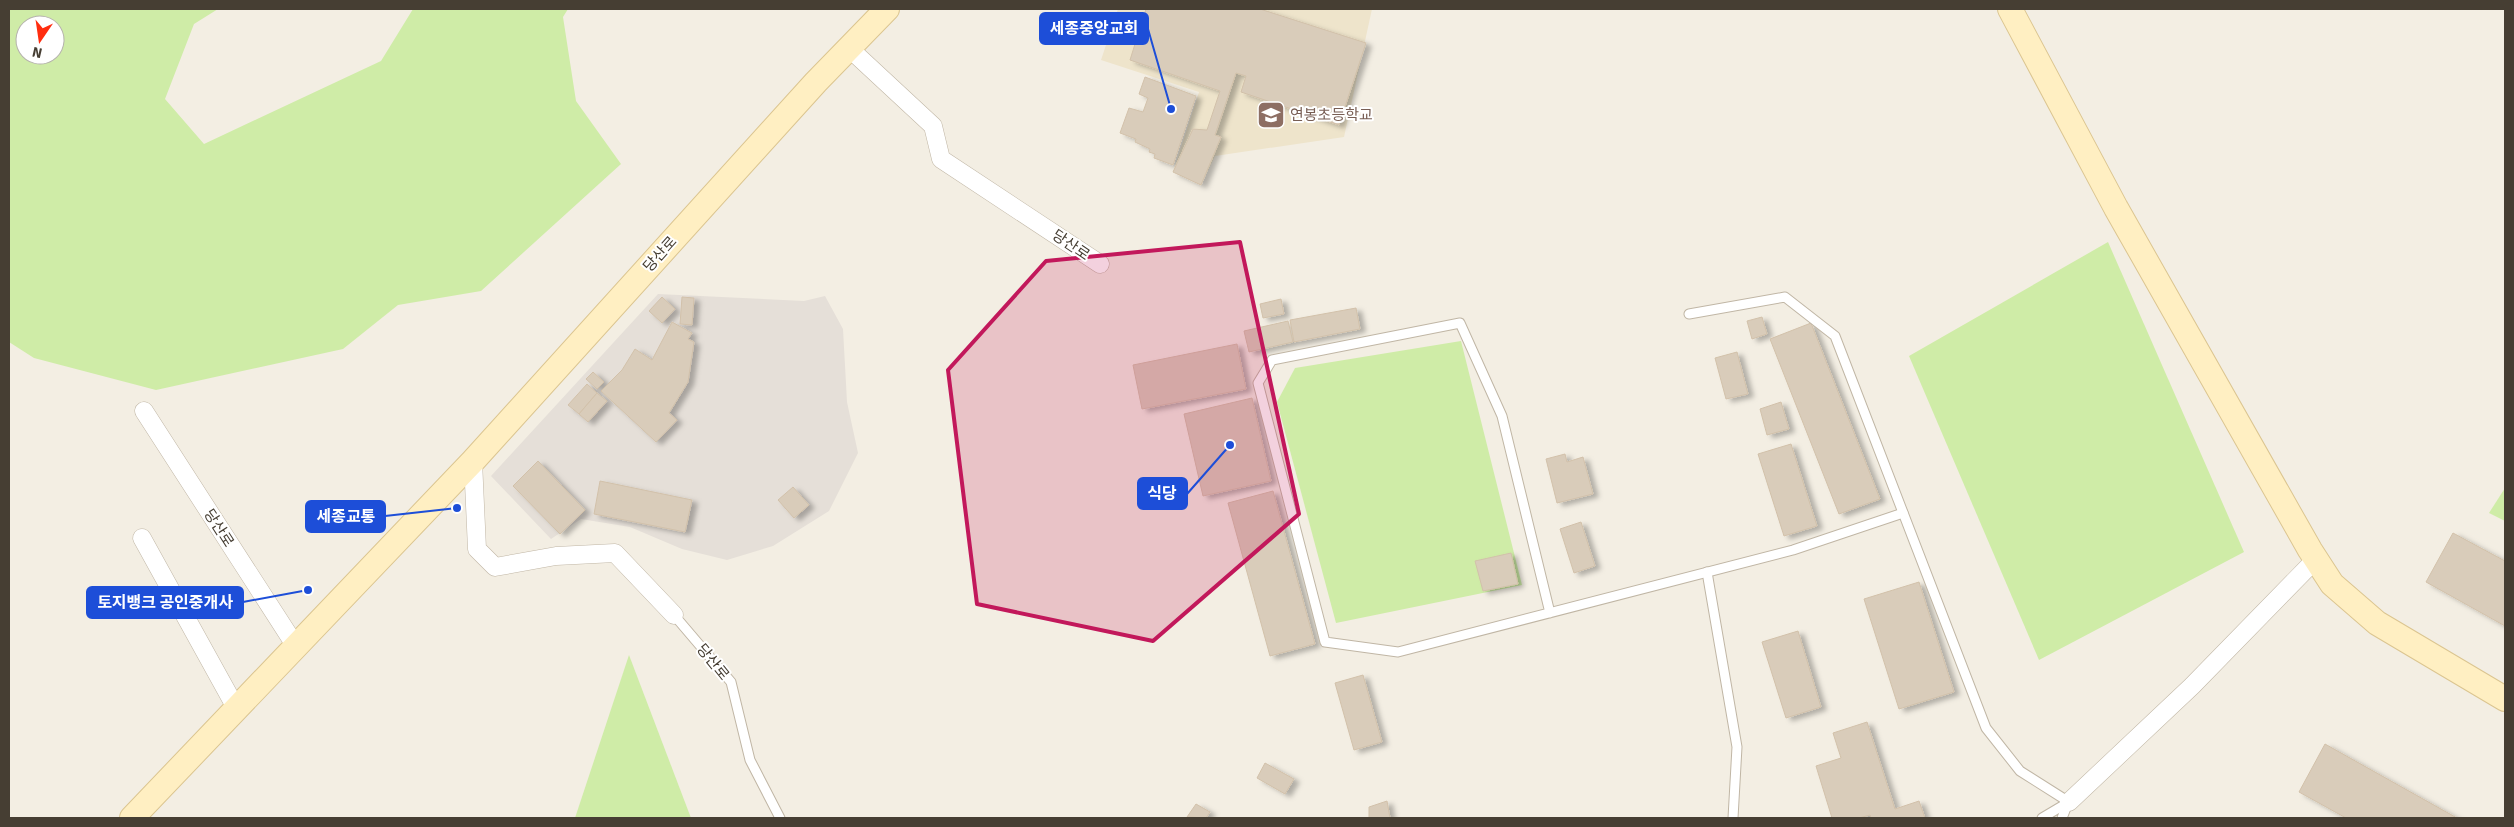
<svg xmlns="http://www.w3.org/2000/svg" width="2514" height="827" font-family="Signika,'Noto Sans KR',sans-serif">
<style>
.industrial{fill:#e5dfd8}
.education{fill:#eee4cb}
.green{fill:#cfeca7;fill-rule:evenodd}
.building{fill:#d9ccba;stroke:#d2c1aa;filter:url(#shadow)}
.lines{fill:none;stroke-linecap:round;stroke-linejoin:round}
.lane-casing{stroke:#c0b6a5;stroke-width:11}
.street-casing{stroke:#c0b6a5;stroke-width:19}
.secondary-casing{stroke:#dbc590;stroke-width:26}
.lane{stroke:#fff;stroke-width:9}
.street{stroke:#fff;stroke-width:18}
.secondary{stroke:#ffefc2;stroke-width:24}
.marked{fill:#c2185b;fill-opacity:0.2;stroke:#c2185b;stroke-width:4;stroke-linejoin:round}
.labels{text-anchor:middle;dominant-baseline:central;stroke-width:4;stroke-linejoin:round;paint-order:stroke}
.education-label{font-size:15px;fill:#785e54;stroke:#fff;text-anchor:start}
.street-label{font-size:15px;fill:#463e33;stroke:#fff}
.leader{fill:none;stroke:#1d4ed8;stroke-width:2}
.callout-dot{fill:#1d4ed8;stroke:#fff;stroke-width:2}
.callout{fill:#1d4ed8;stroke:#1d4ed8;stroke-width:2}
.callout-label{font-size:16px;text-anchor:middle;font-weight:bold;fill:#fff}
</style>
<defs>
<filter id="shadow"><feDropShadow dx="5.5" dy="3" stdDeviation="2.5" flood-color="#0004"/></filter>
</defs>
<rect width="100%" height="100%" fill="#f3eee3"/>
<path class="industrial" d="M658,294L804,301L825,296L843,329L847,402L858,453L829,511L773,546L727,560L682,549L630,527L581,519L551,539L491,476Z"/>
<path class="education" d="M1118,9H1372L1344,137L1215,156L1201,185L1173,172L1199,92L1101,60Z"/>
<g class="green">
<path d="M9,9H218L194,24L165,99L204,144L381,61L413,9H568L563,17L576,101L621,164L481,291L398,305L343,349L156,390L34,358L9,342ZM25,25H55V55H25Z"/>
<path d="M2108,242L2244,552L2039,660L1909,356Z"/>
<path d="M1461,341L1522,585L1336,623L1277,402L1295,368Z"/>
<path d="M2505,488V521L2489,513Z"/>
<path d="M629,655L691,818H575Z"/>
</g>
<g class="building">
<path d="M1146,9H1260L1366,43L1339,125L1241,92L1246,76L1236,73L1215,135L1221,137L1201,185L1173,172L1193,129L1207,130L1220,91L1130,60Z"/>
<path d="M1145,77L1196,96L1173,165L1154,158L1155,154L1149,152L1150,149L1135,142L1136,139L1120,133L1129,108L1143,112L1148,98L1139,94Z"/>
<path d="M662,297L675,309L662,323L649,311Z"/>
<path d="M682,297L694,298L692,325L680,324Z"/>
<path d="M1281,299L1284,314L1263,318L1260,304Z"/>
<path d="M1356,308L1360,329L1294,342L1290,320Z"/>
<path d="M1762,317L1767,334L1752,339L1747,321Z"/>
<path d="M1288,321L1293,342L1249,352L1244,331Z"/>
<path d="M672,322L692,333L688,339L694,342L688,382L669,413L677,420L656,442L601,391L622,370L635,349L652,360Z"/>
<path d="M1811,323L1880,499L1839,514L1770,339Z"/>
<path d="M1237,344L1246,389L1142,409L1133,365Z"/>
<path d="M1737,352L1748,394L1726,399L1715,358Z"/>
<path d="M593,372L604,382L597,389L586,379Z"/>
<path d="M587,384L597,393L579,414L568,405Z"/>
<path d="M597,393L607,401L588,422L579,414Z"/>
<path d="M1252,398L1271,481L1203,496L1184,414Z"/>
<path d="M1781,402L1789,429L1767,435L1760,409Z"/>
<path d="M1791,444L1817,526L1784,536L1758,454Z"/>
<path d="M1565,454L1567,462L1583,457L1593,494L1557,503L1546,459Z"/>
<path d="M538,461L585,510L560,534L513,486Z"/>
<path d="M600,481L692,500L685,532L594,514Z"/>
<path d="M793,487L809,505L794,518L778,500Z"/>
<path d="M1273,491L1315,644L1270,656L1228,503Z"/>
<path d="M1581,522L1595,566L1574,573L1560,529Z"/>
<path d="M2453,533L2505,561V626L2426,582Z"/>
<path d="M1511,553L1518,584L1483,591L1475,561Z"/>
<path d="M1919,582L1954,692L1899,709L1864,599Z"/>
<path d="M1798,631L1821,707L1786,718L1762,642Z"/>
<path d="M1363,675L1382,742L1354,750L1335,683Z"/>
<path d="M1867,722L1895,809L1919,801L1925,818H1871L1870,815L1859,818H1832L1816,766L1841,758L1833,733Z"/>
<path d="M2325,744L2457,818H2346L2299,792Z"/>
<path d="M1265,763L1294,779L1285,794L1257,778Z"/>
<path d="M1387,801L1390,818H1369V807Z"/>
<path d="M1196,804L1210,812L1206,818L1187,817Z"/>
</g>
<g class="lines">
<g class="lane-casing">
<g id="lane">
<path d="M1689,314L1785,297L1835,336L1986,728L2020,771L2069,802"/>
<path d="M1707,572L1737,747L1733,818"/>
<path d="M1550,613L1502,416L1460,323L1272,360L1258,383L1325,642L1398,652L1793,550L1903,513"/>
<path d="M674,615L731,682L750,760L780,818"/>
<path d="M2042,818L2069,802"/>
<path d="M2062,818L2068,803"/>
</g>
</g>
<g class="street-casing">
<g id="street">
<path d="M849,48L933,126L941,159L1100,264"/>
<path d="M144,411L295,645"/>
<path d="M473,461L477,549L495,567L556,556L615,553L674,615"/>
<path d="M142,538L236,708"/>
<path d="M2069,802L2192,686L2316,559"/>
</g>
</g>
<g class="secondary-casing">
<g id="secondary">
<path d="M2010,9L2116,208L2310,550L2332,584L2377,623L2505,699"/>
<path d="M132,818L473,461L816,82L887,9"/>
</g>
</g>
<use href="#lane" class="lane"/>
<use href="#street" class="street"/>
<use href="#secondary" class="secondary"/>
</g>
<path class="marked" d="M1240,242L1299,514L1153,641L977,604L948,370L1046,261Z"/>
<defs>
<g id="school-square" transform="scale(1.4375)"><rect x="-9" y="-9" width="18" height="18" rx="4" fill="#8d6e63" stroke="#fff"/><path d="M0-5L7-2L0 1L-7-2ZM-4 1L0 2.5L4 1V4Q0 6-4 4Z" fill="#fff"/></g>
</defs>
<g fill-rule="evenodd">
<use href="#school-square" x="1271" y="115"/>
</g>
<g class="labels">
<g class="education-label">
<text x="1290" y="115">연봉초등학교</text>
</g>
<g class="street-label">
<text transform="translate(1071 245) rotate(34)">당산로</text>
<text transform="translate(660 254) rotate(-48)">당산로</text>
<text transform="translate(219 528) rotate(57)">당산로</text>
<text transform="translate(713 662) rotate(51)">당산로</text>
</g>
</g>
<path class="leader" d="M1171 109L1148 29M1230 445L1187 494M457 508L385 516M308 590L243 602"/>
<g class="callout-dot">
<circle cx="1171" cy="109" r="5"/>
<circle cx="1230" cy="445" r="5"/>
<circle cx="457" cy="508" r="5"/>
<circle cx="308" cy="590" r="5"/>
</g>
<g class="callout">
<rect x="1040" y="13" width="108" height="31" rx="5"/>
<rect x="1138" y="478" width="49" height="31" rx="5"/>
<rect x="306" y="501" width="79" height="31" rx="5"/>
<rect x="87" y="587" width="156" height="31" rx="5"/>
</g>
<g class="callout-label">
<text x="1094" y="34">세종중앙교회</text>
<text x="1162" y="499">식당</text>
<text x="346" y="522">세종교통</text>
<text x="165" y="608">토지뱅크 공인중개사</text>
</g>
<rect width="2514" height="827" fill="none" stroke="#463e33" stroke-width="20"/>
<g transform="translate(40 40) rotate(193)"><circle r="24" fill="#ffffff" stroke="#b5b2ad"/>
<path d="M0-4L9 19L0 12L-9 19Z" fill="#ff2d0f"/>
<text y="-8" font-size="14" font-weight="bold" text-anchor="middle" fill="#463e33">N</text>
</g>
</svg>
